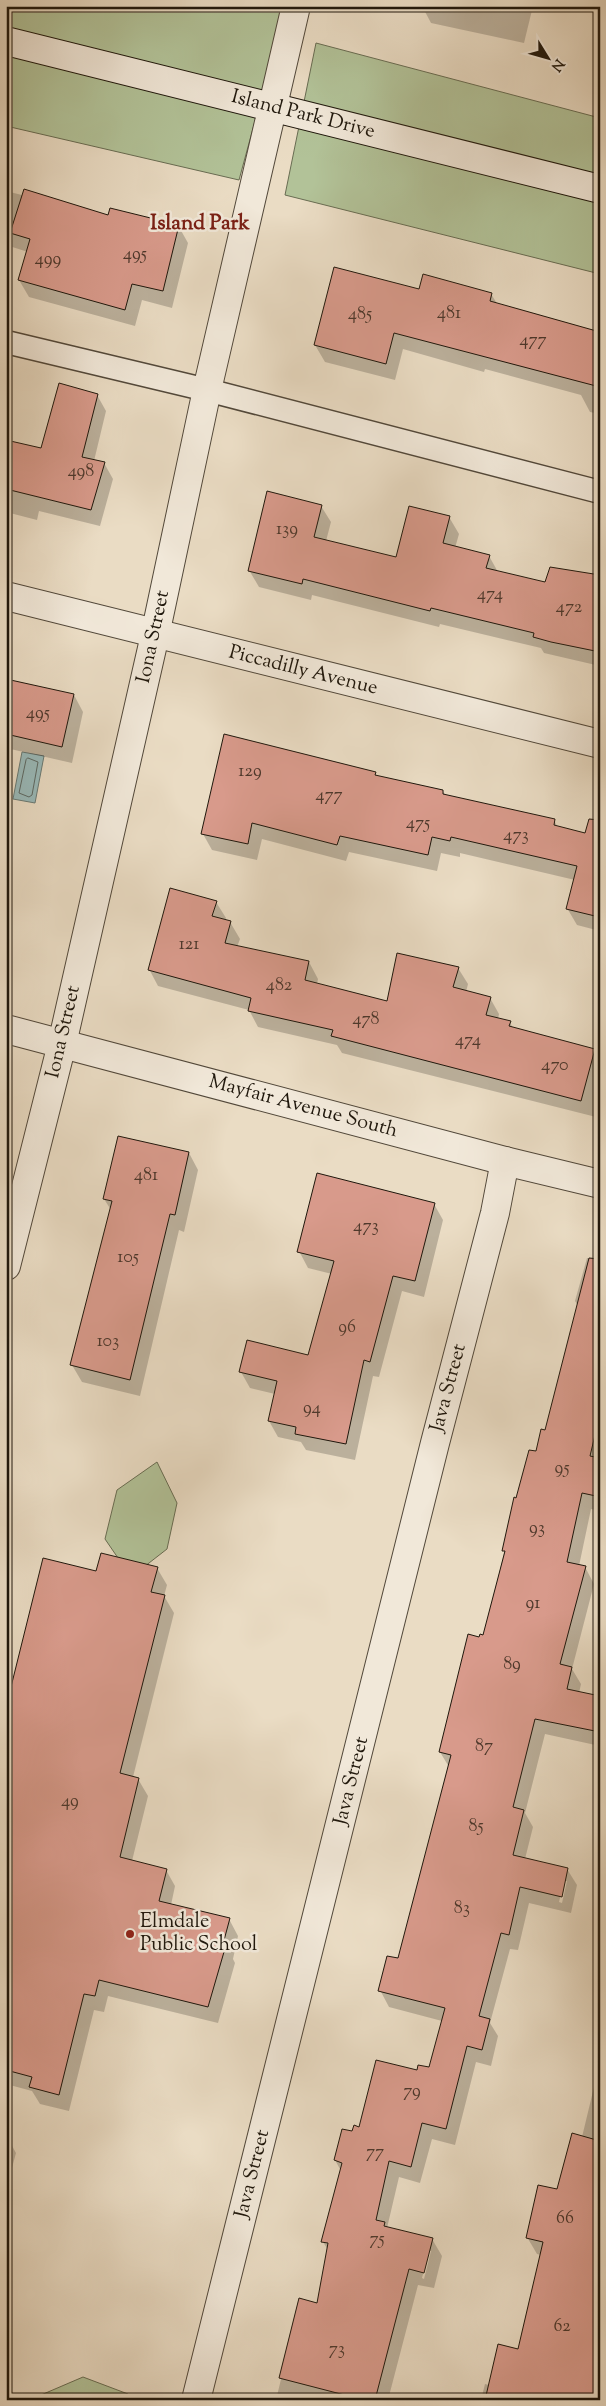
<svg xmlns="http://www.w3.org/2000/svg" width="606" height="2406" font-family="'Sorts Mill Goudy',serif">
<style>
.green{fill:#b2c298;stroke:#686c52}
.water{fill:#99baba;stroke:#687974}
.shadow{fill:#0003;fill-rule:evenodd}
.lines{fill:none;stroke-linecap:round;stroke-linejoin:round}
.shore{stroke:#5c6863;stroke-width:1}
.building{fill:#d89a8b;stroke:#1f170c}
.service-casing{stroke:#52483a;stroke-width:25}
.minor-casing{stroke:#52483a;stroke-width:30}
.secondary-casing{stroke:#1f170c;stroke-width:30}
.service{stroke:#f1e8d9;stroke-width:22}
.minor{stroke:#f1e8d9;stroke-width:28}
.secondary{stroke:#f1e8d9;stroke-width:28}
.poi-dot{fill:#8f2418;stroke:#f1e8d9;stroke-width:2}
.labels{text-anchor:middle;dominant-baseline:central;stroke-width:5;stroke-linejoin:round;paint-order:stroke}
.number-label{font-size:18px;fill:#4d382c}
.street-label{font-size:20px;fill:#1f170c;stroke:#f1e8d9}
.poi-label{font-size:20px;fill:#1f170c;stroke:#f1e8d9;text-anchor:start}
.neighbourhood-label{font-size:21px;font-weight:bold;fill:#7a1f14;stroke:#f1e8d9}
</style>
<rect width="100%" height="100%" fill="#eadcc4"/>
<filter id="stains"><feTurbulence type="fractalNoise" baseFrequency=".004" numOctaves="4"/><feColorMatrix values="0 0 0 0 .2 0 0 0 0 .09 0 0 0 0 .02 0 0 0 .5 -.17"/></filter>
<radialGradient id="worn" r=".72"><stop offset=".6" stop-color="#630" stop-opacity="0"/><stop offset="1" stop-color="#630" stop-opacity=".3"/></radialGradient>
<g class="green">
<path d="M6,6L281,8L277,40L239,180L6,126Z"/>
<path d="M316,43L600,118V274L285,195Z"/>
<path d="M157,1462L177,1503L167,1549L131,1577L105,1539L117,1490Z"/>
<path d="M83,2377L128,2394L126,2400H39L41,2395Z"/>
</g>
<path class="water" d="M22,752L44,756L35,803L13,799Z"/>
<g class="shadow">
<path d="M422,6H533L524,43L431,23Z"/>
<path d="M6,191L109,217L110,210L179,227L188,243L172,308L142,300L135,326L29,297L19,280L28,252L6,245Z"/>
<path d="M419,291L491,294L498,305L596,332L597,329H600V414L590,412L581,395L485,369L484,372L403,349L395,380L325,362L315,345Z"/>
<path d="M97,395L106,411L94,461L104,463L113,479L100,526L39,511L37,520L6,512V441L42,450Z"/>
<path d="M321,506L331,522L326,541L397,558L449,517L459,534L455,548L489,556L498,572L546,583L562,569L600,577V666L544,653L541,648L440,624L439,627L312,595L311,600L259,587L249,570Z"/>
<path d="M6,680L74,695L83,712L72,763L6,748Z"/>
<path d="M375,773L377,776L443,791L446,796L554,820L558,828L600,838V931L577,925L567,908L575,880L460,853V857L441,853L437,871L349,852L346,861L262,839L257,860L212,850L203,834Z"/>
<path d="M216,902L226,918L225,921L230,922L240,939L237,947L309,962L318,979L317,984L388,1002L458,968L468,984L466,992L490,998L499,1014L498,1019L510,1022L513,1029L600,1052V1118L342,1053L337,1045L258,1027L249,1010L158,986L149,969Z"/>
<path d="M189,1153L198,1170L184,1232L179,1230L140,1396L82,1382L72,1365L111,1210L104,1199Z"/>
<path d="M434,1204L443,1220L424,1297L402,1291L379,1377L373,1376L355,1460L306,1450L301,1442L278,1437L269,1421L275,1394L250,1388L241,1372L309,1356L332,1274L308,1268L299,1251Z"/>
<path d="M587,1258L600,1261V1511L591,1509L579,1566L585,1567L594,1584L572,1669L581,1684L579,1693L600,1697V1746L545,1734L525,1813L533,1827L525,1859L567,1869L577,1885L571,1913L529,1903L518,1950L510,1949L490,2023L498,2036L491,2066L476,2062L455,2145L432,2139L420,2183L399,2177L387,2228L432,2239L442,2256L434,2288L418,2285L388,2400H276L300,2300L318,2305L328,2250L323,2242L341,2171L335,2160L352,2133L360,2128L418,2071L430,2069L442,2021L389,2007L380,1990L399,1960L449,1767L440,1752L480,1639L484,1636L517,1499L546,1432L578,1306L575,1301ZM564,1881H567L562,1903L559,1902ZM429,2251H431L424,2279L422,2278Z"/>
<path d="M157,1568L167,1585L164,1596L174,1613L133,1777L138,1779L148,1796L132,1861L166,1870L175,1886L171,1905L229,1919L238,1936L233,1959L235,1963L218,2023L108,1996L104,2012L94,2010L69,2111L40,2104L32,2091L6,2084V1712L97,1573Z"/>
<path d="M600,2062V2400H481L485,2384L489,2385L519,2350L541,2255L537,2254L527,2237L558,2191L582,2137Z"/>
<path d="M6,2143L11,2144L16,2153L6,2190Z"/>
</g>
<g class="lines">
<path class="shore" d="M28,758L38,762L32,795L29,797L19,793L26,760Z"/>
</g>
<g class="building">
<path d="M24,189L108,215L110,208L179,225L163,291L132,284L125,310L18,280L30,239L10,233Z"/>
<path d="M334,267L419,289L423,274L492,293L490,301L600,332V387L394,333L386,364L314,345Z"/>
<path d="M59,383L98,394L82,457L105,462L91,510L6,489V440L41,448Z"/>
<path d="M267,491L322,505L314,537L396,557L409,506L450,516L443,543L490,555L486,568L545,582L550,567L600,575V652L551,642L533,637L534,633L431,608L430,611L303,579L302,584L248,571Z"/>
<path d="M6,679L74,694L62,747L6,734Z"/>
<path d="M224,734L376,772L375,775L443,790V794L555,819L554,825L585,833L589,819L600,820V897L595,916L566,909L577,866L451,837L450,841L432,837L428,855L340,836L337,845L252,823L248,844L201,834Z"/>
<path d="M170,888L217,901L212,916L231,921L225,943L309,961L305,980L387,1001L397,953L459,967L453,987L491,997L486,1015L511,1021L509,1026L595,1049L581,1101L331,1036L333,1030L248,1011L251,998L148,970Z"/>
<path d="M118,1136L189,1152L175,1215L170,1214L130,1380L70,1365L112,1201L103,1199Z"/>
<path d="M317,1173L435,1203L415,1281L393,1276L370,1362L364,1360L346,1444L295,1434L296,1427L268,1421L277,1381L239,1372L247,1340L308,1355L334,1261L297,1252Z"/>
<path d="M589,1258L600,1259V1414L590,1456L600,1458V1480L596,1496L582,1493L567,1562L586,1566L560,1664L572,1667L567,1689L600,1696V1732L535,1719L513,1807L524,1810L513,1855L568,1868L562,1897L520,1887L509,1935L501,1933L479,2016L490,2019L482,2050L467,2046L446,2129L422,2123L411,2167L389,2161L376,2220L385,2222L384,2226L433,2238L424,2273L409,2269L375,2400H364L279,2378L299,2298L317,2303L328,2243L321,2242L342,2163L334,2160L342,2129L352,2131L354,2125L359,2127L376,2060L417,2070L418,2065L429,2067L445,2008L378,1991L387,1956L398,1958L451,1755L439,1752L468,1634L479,1637L480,1634L483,1635L505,1551H502L514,1497L516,1498L529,1450L536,1451L541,1429L545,1430Z"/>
<path d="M101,1553L158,1567L151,1592L165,1595L120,1773L139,1778L120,1857L167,1869L159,1901L230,1918L223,1944L226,1945L208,2007L99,1980L95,1996L84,1994L59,2095L29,2087L32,2077L6,2070V1707L43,1558L96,1571Z"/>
<path d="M572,2133L600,2141V2400H485L498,2344L518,2349L543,2242L526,2238L538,2185L557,2189Z"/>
</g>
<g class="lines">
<g class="service-casing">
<path id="service" d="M6,342L207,390L600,492"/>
</g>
<g class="minor-casing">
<g id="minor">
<path d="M6,596L600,744"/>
<path d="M6,1029L505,1161L600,1184"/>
<path d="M6,1266L62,1044L155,635L207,390L296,6"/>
<path d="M196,2400L435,1443L495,1213L505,1161"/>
</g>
</g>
<g class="secondary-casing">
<path id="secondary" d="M6,41L600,189"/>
</g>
<use href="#service" class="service"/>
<use href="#minor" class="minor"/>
<use href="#secondary" class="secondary"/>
</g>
<circle class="poi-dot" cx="130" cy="1934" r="5"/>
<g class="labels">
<g class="number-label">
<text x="135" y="255">495</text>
<text x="48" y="260">499</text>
<text x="449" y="314">481</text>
<text x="360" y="315">485</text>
<text x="533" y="341">477</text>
<text x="81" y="472">498</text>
<text x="287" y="530">139</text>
<text x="490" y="595">474</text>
<text x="569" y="608">472</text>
<text x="38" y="714">495</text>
<text x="250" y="772">129</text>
<text x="329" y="796">477</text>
<text x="418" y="824">475</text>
<text x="516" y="836">473</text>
<text x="189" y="945">121</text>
<text x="279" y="986">482</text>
<text x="366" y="1020">478</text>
<text x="468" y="1041">474</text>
<text x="555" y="1066">470</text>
<text x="146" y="1176">481</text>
<text x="366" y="1227">473</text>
<text x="128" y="1258">105</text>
<text x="347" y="1328">96</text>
<text x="108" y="1342">103</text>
<text x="312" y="1409">94</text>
<text x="562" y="1469">95</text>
<text x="537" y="1529">93</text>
<text x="533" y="1604">91</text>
<text x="512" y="1665">89</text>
<text x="484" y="1747">87</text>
<text x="70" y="1802">49</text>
<text x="476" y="1827">85</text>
<text x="462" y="1909">83</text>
<text x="412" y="2092">79</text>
<text x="375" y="2153">77</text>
<text x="565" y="2219">66</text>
<text x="377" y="2240">75</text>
<text x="562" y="2327">62</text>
<text x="337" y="2350">73</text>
</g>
<g class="street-label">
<text transform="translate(303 115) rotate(14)">Island Park Drive</text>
<text transform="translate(154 637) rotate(-78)">Iona Street</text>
<text transform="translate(303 671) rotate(14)">Piccadilly Avenue</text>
<text transform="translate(64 1032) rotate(-77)">Iona Street</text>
<text transform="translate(303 1107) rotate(15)">Mayfair Avenue South</text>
<text transform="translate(449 1388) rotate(-75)">Java Street</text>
<text transform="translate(352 1781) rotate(-76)">Java Street</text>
<text transform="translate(253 2174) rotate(-76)">Java Street</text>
</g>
<g class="poi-label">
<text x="140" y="1922">Elmdale<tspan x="140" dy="23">Public School</tspan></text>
</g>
<g class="neighbourhood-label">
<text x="200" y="224">Island Park</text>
</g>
</g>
<rect width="606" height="2406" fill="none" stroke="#eadcc4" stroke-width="25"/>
<rect x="8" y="8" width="591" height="2391" fill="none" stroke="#1f170c" stroke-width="2.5"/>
<rect x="12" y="12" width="581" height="2381" fill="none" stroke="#1f170c"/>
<g transform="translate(548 58) rotate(127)" stroke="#f1e8d9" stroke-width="4" paint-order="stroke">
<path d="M0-4L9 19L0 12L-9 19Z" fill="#1f170c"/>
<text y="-8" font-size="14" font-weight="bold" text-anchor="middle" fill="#1f170c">N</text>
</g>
<rect width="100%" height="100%" filter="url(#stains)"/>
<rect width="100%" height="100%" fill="url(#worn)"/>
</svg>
